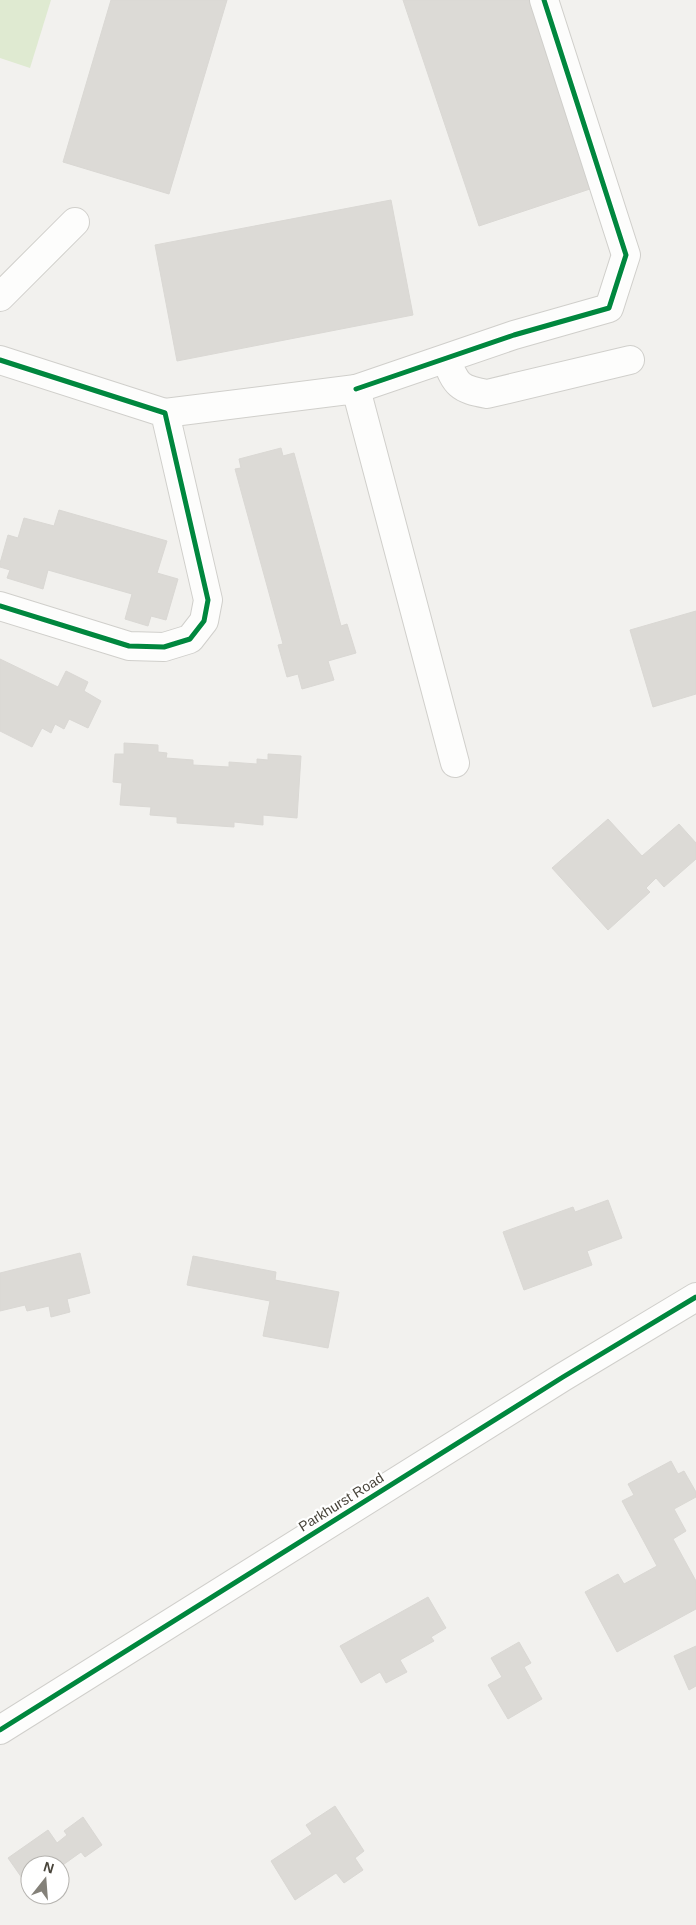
<svg xmlns="http://www.w3.org/2000/svg" width="696" height="1925" font-family="Helvetica,sans-serif">
<style>
.green{fill:#dfead1}
.building{fill:#dcdad6;stroke:#dad8d4}
.lines{fill:none;stroke-linecap:round;stroke-linejoin:round}
.minor-casing{stroke:#d0cfcb;stroke-width:30}
.minor{stroke:#fdfdfc;stroke-width:28}
.cycleway-casing{stroke:#fff;stroke-width:8}
.cycleway{stroke:#00873e;stroke-width:5}
.labels{text-anchor:middle;dominant-baseline:central;stroke-width:4.5;stroke-linejoin:round;paint-order:stroke}
.street-label{font-size:14px;fill:#48443a;stroke:#fff}
</style>
<rect width="100%" height="100%" fill="#f2f1ee"/>
<path class="green" d="M0,0H51L30,68L0,58Z"/>
<g class="building">
<path d="M111,0H227L169,194L63,162Z"/>
<path d="M403,0H530L593,188L479,226Z"/>
<path d="M391,200L413,315L177,361L155,245Z"/>
<path d="M281,448L283,456L294,453L341,626L347,624L356,653L328,661L334,680L302,689L298,674L287,677L278,645L283,644L235,469L241,468L239,459Z"/>
<path d="M59,510L167,541L157,573L178,579L166,620L151,616L148,626L125,619L132,594L48,570L43,589L7,578L10,570L0,567V563L8,535L18,538L24,518L54,526Z"/>
<path d="M696,611V694L653,707L630,630Z"/>
<path d="M0,659L58,687L66,671L88,682L84,691L101,701L88,728L69,719L64,729L55,724L51,733L42,728L32,747L0,731Z"/>
<path d="M124,743L158,745V752L167,753L166,758L193,760V765L229,767V762L257,764V759L268,760V754L301,756L297,818L263,815V825L234,822V827L177,823V817L150,815L151,807L120,805L122,783L113,782L115,754H124Z"/>
<path d="M608,819L642,856L679,824L696,843V859L664,887L656,878L646,888L650,892L608,930L552,868Z"/>
<path d="M608,1200L622,1238L587,1251L592,1265L524,1290L503,1232L573,1207L575,1212Z"/>
<path d="M80,1253L90,1293L67,1299L70,1312L51,1317L49,1306L27,1311L25,1305L0,1311V1273Z"/>
<path d="M193,1256L276,1272L275,1280L339,1292L328,1348L263,1336L270,1301L187,1285Z"/>
<path d="M671,1461L678,1474L684,1471L696,1492V1497L674,1509L686,1531L673,1539L696,1581V1609L617,1652L585,1592L618,1574L624,1584L657,1566L622,1501L634,1495L628,1484Z"/>
<path d="M428,1597L446,1628L431,1637L434,1641L400,1660L407,1672L386,1683L380,1672L361,1683L340,1646Z"/>
<path d="M519,1642L531,1663L524,1667L542,1699L508,1719L488,1685L502,1677L491,1658Z"/>
<path d="M696,1646V1686L689,1690L674,1656Z"/>
<path d="M335,1806L364,1851L355,1858L363,1870L344,1883L336,1873L295,1900L271,1861L312,1834L306,1825Z"/>
<path d="M83,1817L102,1845L85,1857L81,1852L60,1867L30,1865L29,1888L8,1858L48,1830L57,1843L67,1835L64,1831Z"/>
</g>
<g class="lines">
<g class="minor-casing">
<g id="minor">
<path d="M0,297L75,222"/>
<path d="M446,359C456,385 459,389 487,394L630,360"/>
<path d="M0,360L165,413L208,600L204,621L190,639L164,647L129,646L0,606"/>
<path d="M356,389L514,335L609,308L626,255L544,0"/>
<path d="M165,413L356,389L455,763"/>
<path d="M0,1730L563,1377L696,1297"/>
</g>
</g>
<use href="#minor" class="minor"/>
<g class="cycleway-casing">
<g id="cycleway">
<path d="M0,360L165,413L208,600L204,621L190,639L164,647L129,646L0,606"/>
<path d="M356,389L514,335L609,308L626,255L544,0"/>
<path d="M0,1730L563,1377L696,1297"/>
</g>
</g>
<use href="#cycleway" class="cycleway"/>
</g>
<g class="labels">
<g class="street-label">
<text transform="translate(341 1502) rotate(-32)">Parkhurst Road</text>
</g>
</g>
<g transform="translate(45 1880) rotate(17)"><circle r="24" fill="#ffffff" stroke="#b6b4b0"/>
<path d="M0-4L9 19L0 12L-9 19Z" fill="#848179"/>
<text y="-8" font-size="14" font-weight="bold" text-anchor="middle" fill="#48443a">N</text>
</g>
</svg>
